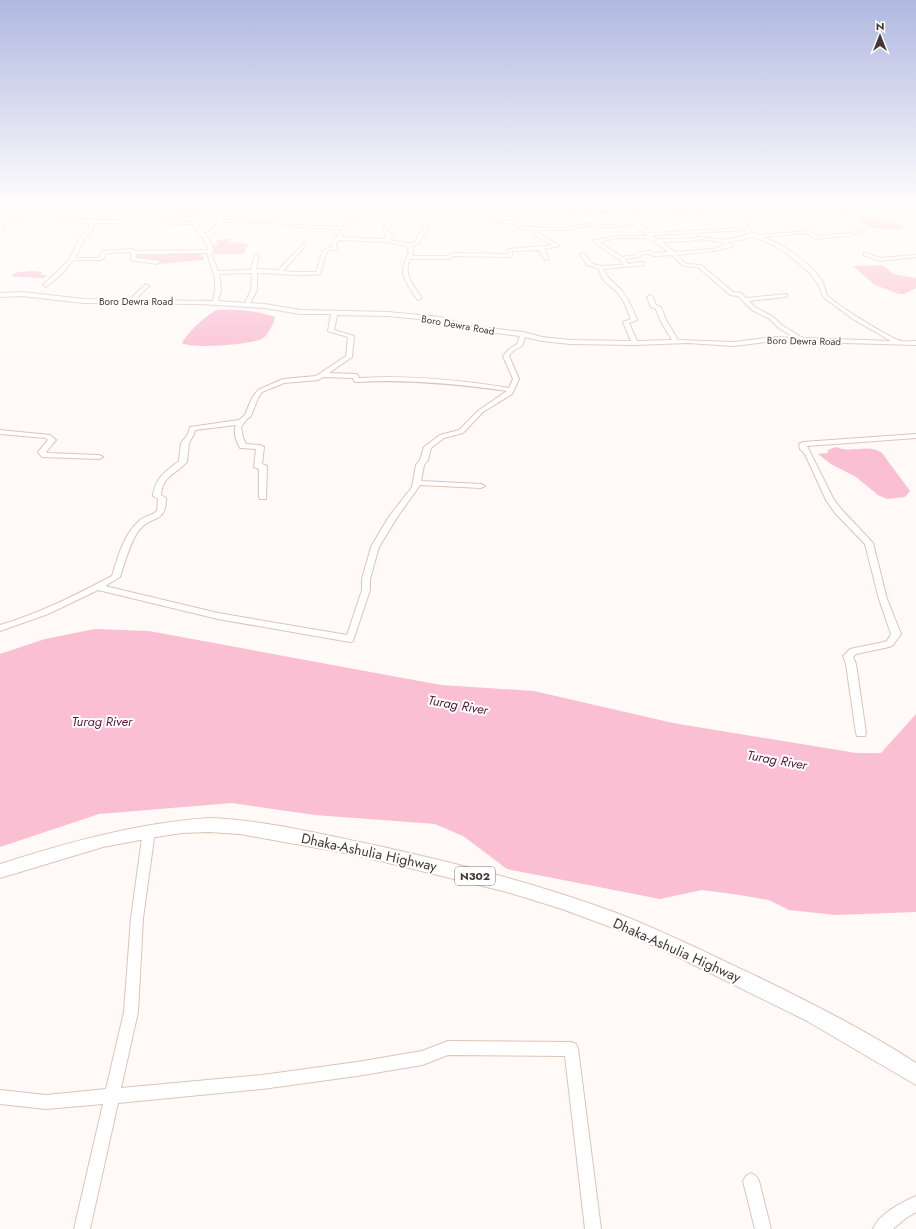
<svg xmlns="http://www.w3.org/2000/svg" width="916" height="1229" font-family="Jost,sans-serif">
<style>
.water{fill:#fbbfd3}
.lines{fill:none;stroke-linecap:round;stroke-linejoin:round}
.minor-casing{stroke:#dcc4b9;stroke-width:2}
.highway-casing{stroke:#dcc4b9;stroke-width:2}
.minor{fill:#fff;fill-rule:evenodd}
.highway{fill:#fff;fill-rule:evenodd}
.labels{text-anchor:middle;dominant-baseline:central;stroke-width:4;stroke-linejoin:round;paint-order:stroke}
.far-street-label{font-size:10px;fill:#433935;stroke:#fff}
.shield{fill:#fff;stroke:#7b7472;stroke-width:1}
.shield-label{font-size:11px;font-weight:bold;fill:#433935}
.water-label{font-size:13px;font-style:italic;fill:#591635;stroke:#fff}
.near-street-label{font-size:14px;fill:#433935;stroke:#fff}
</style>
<rect width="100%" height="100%" fill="#fffaf8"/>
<g class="water">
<path d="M192,205L203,207L205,212L185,215L174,211L179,206Z"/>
<path d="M878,217L903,226L901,229C889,231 867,228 858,221L859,220Z"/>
<path d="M231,239L229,242L249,244L243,254H214L213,245L219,244L215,240Z"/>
<path d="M196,252L195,254H202L200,255L204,257V260L160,264L158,262L135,259V253Z"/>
<path d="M882,265L894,274L916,278V288L904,294H899L875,285L853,266Z"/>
<path d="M33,271L42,272L40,275H47L44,278L14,277L12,274L19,272Z"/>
<path d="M217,310C235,308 258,311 275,317C274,323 268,335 263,338C254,345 190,349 182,343C188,332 206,315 217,310Z"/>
<path d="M836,447C852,454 868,443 882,453L910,491L905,497L887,499L878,495L856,477L831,464L818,454L828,453V450Z"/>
<path d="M95,629L149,631L441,685L534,691L673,723L856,753H881L916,714V912L836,915L789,910L769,900L740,895L702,890L660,899L507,869L463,836L435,824L315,815L232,803L99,814L0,847V654L45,639Z"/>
</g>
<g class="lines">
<g class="minor-casing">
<g id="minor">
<path d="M125,205H129L125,221L196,222L198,223V228L205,234C217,228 221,218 217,205H221L223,220L277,221L280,218L283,209L285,208L287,209L284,218L281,222L294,225L343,227C348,219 361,216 365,210L362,205H366L369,210L367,215L350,224L341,237L385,239L387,235L383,231L384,227L391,222L393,223L387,231L392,235L390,240L409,244L415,242L418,235L425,229L422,224L431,220L429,211L431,205H435L433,211L435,221L427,225L429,229L422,237L419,244L412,246L413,253L412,256H448L452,253L508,254V250L510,249L553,245L536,236L533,230L520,229L517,224L478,221L481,207L472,205H485L483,219L519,222L523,227L566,228L587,224L611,225L630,221L627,217L629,213L622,209L612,210L610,213L562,212L560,211L562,210H579L582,205H586L584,210L608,211V208L623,207L632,212L686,210C702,204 722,205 739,205L737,206L746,210L752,219L746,228L758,235L807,231L817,236L851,233L865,228V230L852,235L816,239L806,233L763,237C785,246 811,262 823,283C825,287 825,292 827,295C832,302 891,339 901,341C905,342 911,341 916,341V345L773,341L734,346L688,343L635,345L570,344L542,341L525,337L522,346L513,351L509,356L519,379L512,394L483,412L463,433L444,438L431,448L428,460L424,465L421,481L481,484L485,486L481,488L420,485L396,519L379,547L370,579V590L353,641L350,642L218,619L98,590L48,614L0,631V625C40,613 76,595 112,576C118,557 123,536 138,522C143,516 152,516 157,511L158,499L153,496C155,478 166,471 179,461L181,443L188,434L190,427L239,420L245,415L252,398L258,390L283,379L316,376L346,356L348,337L328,331L331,314H300L265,308L201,304L84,303L22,296L0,297V293L22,292L84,299L129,300L146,284L149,286L135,300L213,301L215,290V278L207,253L136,254V258L159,261L160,262L157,264L131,260V252L106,253L103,259L101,260H73L63,273L46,287L43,285L44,284L67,262L81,237L89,229V223L67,222L49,218L10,222L5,221V230L0,232V218L10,220L49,216L67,220H120ZM731,207L742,212L748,219L741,228L650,233L631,217L633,214L686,212L691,211L700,219L702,216L696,210ZM222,222H271L294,227L342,229L332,243V247L323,250L316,272H294L283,271L306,245V243H304L278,270L256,269L259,255L257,254L255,255L251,270L218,271L211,254L213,251L211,243L207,237L216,232ZM94,223L194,224C194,233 207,237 208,250L135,251L132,249L102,251L99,258H75L85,238L93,229ZM632,224L648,236H616L593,241L616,258L620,259L623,265L601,266L592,264L584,253L580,254L587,265L598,268L604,281L617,292L624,302L631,319L623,322L631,341L570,340L542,337L523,332L465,325L440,317L388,312L300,310L265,304L250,303L257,290V273C278,273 299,277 320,274L327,251L337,249L336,243L339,240L387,242L407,246L409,253C397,273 405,281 417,299L419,300L422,298C413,285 403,275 410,259H449L453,256L510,257L512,256V251L539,250L545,260H547L549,259L544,249L560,246L540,234L538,230H566L587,226L611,227ZM744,230L750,234L727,240L701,237L690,239H657L653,237L654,235ZM754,237L773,245L789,255L810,273L818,284L823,297L853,319L891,341L803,338L783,326L772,316L756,308L749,301L785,297L787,296V294L746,298L741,293L733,292L701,265L686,264L677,255L713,251L732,247V245L728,242ZM616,238H649L669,252L655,253L650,251L640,252L637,255L622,257L599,242ZM701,239L721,242L726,245L713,249L675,252L662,242L690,241ZM643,254H649L654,256L672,255L683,266L698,267L730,295L738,296L752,310L768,318L779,328L795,338L773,337L734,342L678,340L666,320L661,307L656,305L653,297L650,295L647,297L651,307L656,309L660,320L672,340L637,341L629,323L637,320C633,309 629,300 622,291C613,281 609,281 603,269L644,265V263L642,262L628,264L625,259L640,257ZM252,273L251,290L245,303L218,301L221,290L219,274ZM337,315L388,316L439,321L464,329L520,336L517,344L509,349L503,356L513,379L509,388C459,380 410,375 359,378L358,375L356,374L329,373L352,357L354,336L334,330ZM323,377L353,378L354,381L356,382C407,379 457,384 507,391L479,410L459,430L440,435L424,447L420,460L416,465L412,487L388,518L371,547L362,579V590L347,635L218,613L105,586L120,577C125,562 129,546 137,533C150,513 166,526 166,498L161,495C163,475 175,475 187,462L189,443L194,434L195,430L236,425C233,432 236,441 240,448L256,449L254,467L259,469V497L260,499H266L267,466L262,464L264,447L260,445L246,444L243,438L241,427L246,420L251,416L258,398L262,392L284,383L318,380Z"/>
<path d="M833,205H838L853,216L849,217Z"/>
<path d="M866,253L880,258L916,255V257L879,261L864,255V253Z"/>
<path d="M0,430L50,435L56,440L46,452L47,453L99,455L103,457L99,459L42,457L38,452L48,440L46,438L0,434Z"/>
<path d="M916,434V438L807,446L834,500L841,509L873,543L887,599L901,634L893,645L889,647L856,654L853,657L856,664L866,733L865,736H857L856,733L846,664L843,656L850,649L884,642L887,641L891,634L879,599L865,544L835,513L826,500L805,454L800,449L799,444L803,442Z"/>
<path d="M149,826L153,828L155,831L143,918L138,1012L121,1088L262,1075L357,1062L422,1051L448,1041L571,1042L576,1044L578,1049L601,1229H585L565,1056L448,1055L422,1065L357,1076L262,1089L118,1103L90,1229H74L103,1104L46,1109L0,1104V1090L46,1095L106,1089L124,1012L131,918L143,831L145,828Z"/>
<path d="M751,1173L756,1176L759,1181L771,1229H755L743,1181L746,1176Z"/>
<path d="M916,1196V1212L906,1218L893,1229H873C880,1213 901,1203 916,1196Z"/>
</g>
</g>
<g class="highway-casing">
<path id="highway" d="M209,818C264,820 320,834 374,845C455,863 536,883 614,912C663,931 709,954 756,976C811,1003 865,1030 916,1063V1085L807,1021L684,960L624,932L562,909L507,892L356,855L240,834L209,832L182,833L156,837L103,847L0,878V864C69,842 137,823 209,818Z"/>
</g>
<use href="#minor" class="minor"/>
<use href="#highway" class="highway"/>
</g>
<linearGradient id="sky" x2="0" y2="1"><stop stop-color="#afb8e0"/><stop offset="0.54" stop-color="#fffdfc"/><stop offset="1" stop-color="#fffdfc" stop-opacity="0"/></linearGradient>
<rect width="916" height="377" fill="url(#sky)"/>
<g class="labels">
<g class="far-street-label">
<text x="136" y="301">Boro Dewra Road</text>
<text transform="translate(458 325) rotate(10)">Boro Dewra Road</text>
<text transform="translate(804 341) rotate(1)">Boro Dewra Road</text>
</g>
<rect class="shield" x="455" y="867" width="40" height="18" rx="3"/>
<g class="shield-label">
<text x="475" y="876">N302</text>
</g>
<g class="water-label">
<text transform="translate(458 705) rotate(10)">Turag River</text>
<text x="102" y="721">Turag River</text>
<text transform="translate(777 760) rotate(10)">Turag River</text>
</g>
<g class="near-street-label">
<text transform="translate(369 852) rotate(12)">Dhaka-Ashulia Highway</text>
<text transform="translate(677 950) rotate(24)">Dhaka-Ashulia Highway</text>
</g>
</g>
<g transform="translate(880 36)" stroke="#ffffff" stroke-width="3" paint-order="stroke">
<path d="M0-3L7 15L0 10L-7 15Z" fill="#433935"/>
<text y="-6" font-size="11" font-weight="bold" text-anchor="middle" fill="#433935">N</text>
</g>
</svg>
